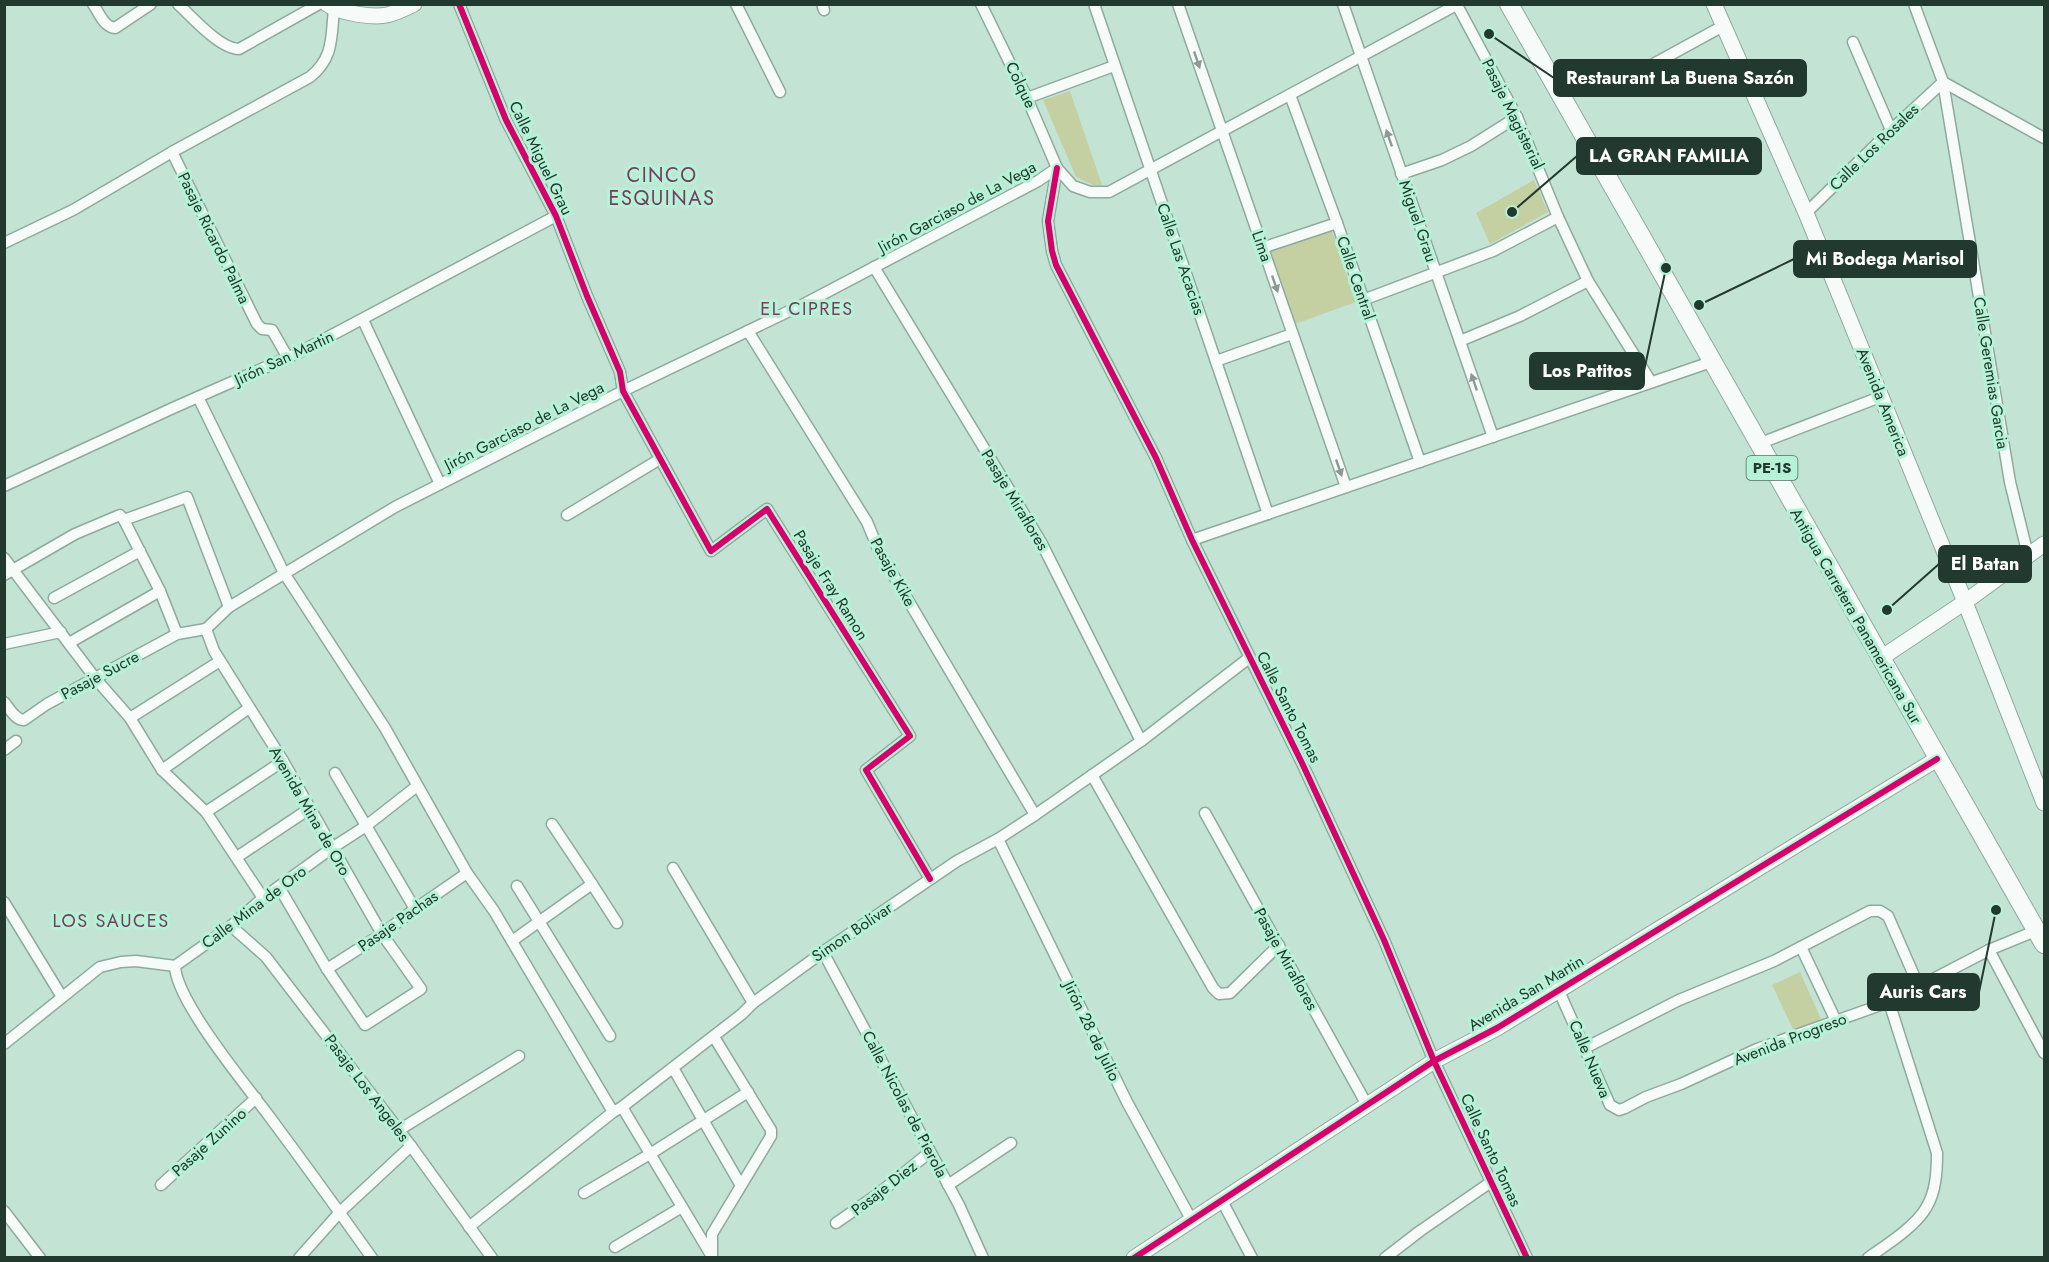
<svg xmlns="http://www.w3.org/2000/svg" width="2049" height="1262" font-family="Jost,sans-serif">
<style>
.green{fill:#c4cfa2}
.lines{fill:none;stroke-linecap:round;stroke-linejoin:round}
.street-casing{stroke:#8fa99d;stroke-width:13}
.secondary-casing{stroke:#8fa99d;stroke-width:17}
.highway-casing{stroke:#8fa99d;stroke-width:20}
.street{stroke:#f6fbf9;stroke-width:10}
.secondary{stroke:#f6fbf9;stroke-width:15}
.highway{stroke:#f6fbf9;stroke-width:18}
.cycleway-casing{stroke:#b6f2d6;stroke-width:10}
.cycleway{stroke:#d6006c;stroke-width:6}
.oneway{fill:#8c9a94}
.labels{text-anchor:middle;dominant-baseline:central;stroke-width:6;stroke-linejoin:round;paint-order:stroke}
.shield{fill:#b6f2d6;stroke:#4e7060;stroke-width:1.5}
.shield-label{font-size:15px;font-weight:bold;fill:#21392e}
.street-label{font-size:16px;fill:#21392e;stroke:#b6f2d6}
.neighbourhood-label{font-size:18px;letter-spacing:1.5px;fill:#783a60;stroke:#b6f2d6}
.quarter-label{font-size:20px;letter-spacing:1.5px;fill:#783a60;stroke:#b6f2d6}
.leader{fill:none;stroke:#21392e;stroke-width:2}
.callout-dot{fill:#21392e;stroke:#b6f2d6;stroke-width:2}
.callout{fill:#21392e;stroke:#21392e;stroke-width:2}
.callout-label{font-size:18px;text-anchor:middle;font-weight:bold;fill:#fff}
</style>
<rect width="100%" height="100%" fill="#c3e4d5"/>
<g class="green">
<path d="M1070,91L1102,185H1093L1076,177L1043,100Z"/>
<path d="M1534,180L1548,212L1490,244L1476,213Z"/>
<path d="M1332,231L1356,302L1295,324L1271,252Z"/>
<path d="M1800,972L1821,1019L1794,1031L1772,985Z"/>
</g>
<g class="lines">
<g class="street-casing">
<g id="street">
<path d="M93,4C99,13 104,27 115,28L151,4"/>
<path d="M178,4C192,17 220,49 239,49L319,4"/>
<path d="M459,4L506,120L556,216L587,296L620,372L623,391L711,551L767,509L910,736L866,770L930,879"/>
<path d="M736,4L780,92"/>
<path d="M822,4L824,10"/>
<path d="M981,4L1027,98L1057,168L1073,186L1090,192H1109L1458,4"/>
<path d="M1094,4L1268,514"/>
<path d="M1178,4L1346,487"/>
<path d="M1343,4L1493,437"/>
<path d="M1914,4L1943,82L2044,138"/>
<path d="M1457,5L1517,117L1558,217L1588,281L1651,382"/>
<path d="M1853,42L1891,130"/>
<path d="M1639,72L1723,26"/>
<path d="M1943,82L2010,482L2028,555"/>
<path d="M1290,95L1337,223L1420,462"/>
<path d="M1027,98L1114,66"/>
<path d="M172,152L257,324L262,329L272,330L288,358"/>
<path d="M1057,168L1048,221L1052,251L1056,265L1156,458L1192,540L1302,763L1384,940L1434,1061L1527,1258"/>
<path d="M1401,174L1442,160L1471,146L1517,117"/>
<path d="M1806,213L1891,130L1943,82"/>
<path d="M4,243L73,210L172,152L310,77C334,58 331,37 334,9"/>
<path d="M1262,248L1337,223"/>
<path d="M874,267L1041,542L1141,741"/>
<path d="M1363,300L1493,251L1558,217"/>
<path d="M363,320L440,484"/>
<path d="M748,331L867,522L879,551L1035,815"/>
<path d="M1460,341L1520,316L1588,281"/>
<path d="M1216,361L1292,334"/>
<path d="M198,397L284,573L385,728L467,873L494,911L613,1112"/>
<path d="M1758,444L1880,397"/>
<path d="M4,486L173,408L300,352L556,216"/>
<path d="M567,515L660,459"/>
<path d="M124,520L187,497L229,607"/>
<path d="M1192,540L1711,362"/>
<path d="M4,558L95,678L130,718L162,770L206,812L263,898"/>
<path d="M4,575L75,534L120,515L124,520L160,591L177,634"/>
<path d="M54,598L140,551"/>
<path d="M206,629L229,607L395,507L623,391L806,303L1038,181L1057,168"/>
<path d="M206,629L214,651L283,761L382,934L421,989L365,1025L327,969L279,887"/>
<path d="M69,643L160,591"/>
<path d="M4,644L61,632"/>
<path d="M4,702C10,709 15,720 24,720L47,704L177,634L206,629"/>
<path d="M130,718L220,661"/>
<path d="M4,750L16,741"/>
<path d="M162,770L249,708"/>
<path d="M335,773L415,909"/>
<path d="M1092,775L1213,988L1219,994L1230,993L1279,945"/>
<path d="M206,812L283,761"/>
<path d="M1205,813L1367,1105"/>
<path d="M998,839L1127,1102L1191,1219"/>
<path d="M237,857L309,809"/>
<path d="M673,868L753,1003"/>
<path d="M592,884L617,923"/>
<path d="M517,886L610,1036"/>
<path d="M4,902L62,997"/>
<path d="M231,926L266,957L411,1146L492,1258"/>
<path d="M512,941L592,884L552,824"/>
<path d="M1801,947L1836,1021"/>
<path d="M1989,950L2044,1053"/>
<path d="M823,952L959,1205L983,1258"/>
<path d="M175,966C176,1001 246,1085 269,1116C304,1163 338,1210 372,1258"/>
<path d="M175,966L231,926L263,898L332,848L366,826L417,786"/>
<path d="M327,969L382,934L415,909L467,873"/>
<path d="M1558,989L1610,1105L1619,1110L1625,1108L1646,1097L1681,1084L1757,1049L1889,1002L1989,950L2040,929"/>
<path d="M4,1044L100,967L121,962L136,961L175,966"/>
<path d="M1585,1048L1679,1000L1774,961L1870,911H1880L1888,916L1919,987"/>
<path d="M673,1068L740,1184"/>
<path d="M622,1107L711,1255"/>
<path d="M399,1130L519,1056"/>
<path d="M161,1185L256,1098"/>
<path d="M948,1185L1011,1143"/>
<path d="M584,1193L650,1154L748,1092"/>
<path d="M1221,1199L1252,1258"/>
<path d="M4,1211L40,1258"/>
<path d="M836,1223L878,1194L930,1152"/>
<path d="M469,1227L613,1112L622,1107L742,1014L753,1003L823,952L957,861L998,839L1035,815L1141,741L1249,658"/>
<path d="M615,1247L682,1207"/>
<path d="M299,1258L340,1212L411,1146"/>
<path d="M712,1258V1234L771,1136V1130L714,1037"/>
<path d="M1385,1258L1420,1231L1491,1182"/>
<path d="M1868,1258C1886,1245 1915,1227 1926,1208C1936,1192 1937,1171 1937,1153L1889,1002"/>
</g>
</g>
<g class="secondary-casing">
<g id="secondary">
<path d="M327,4C340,13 372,18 387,15C396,13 406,8 414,4"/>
<path d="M1714,4L1806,213L1965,602L2044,803"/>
<path d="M1881,658L1965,602L2044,544"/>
<path d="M1134,1258L1434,1061L1497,1028L1937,759"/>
</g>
</g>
<g class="highway-casing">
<path id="highway" d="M1509,4L2044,944"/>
</g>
<use href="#street" class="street"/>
<use href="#secondary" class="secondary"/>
<use href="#highway" class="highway"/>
<g class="cycleway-casing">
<g id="cycleway">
<path d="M459,4L506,120L556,216L587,296L620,372L623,391L711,551L767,509L910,736L866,770L930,879"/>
<path d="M1057,168L1048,221L1052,251L1056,265L1156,458L1192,540L1302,763L1384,940L1434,1061L1527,1258"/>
<path d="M1134,1258L1434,1061L1497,1028L1937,759"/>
</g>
</g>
<use href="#cycleway" class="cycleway"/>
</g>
<defs><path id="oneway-solid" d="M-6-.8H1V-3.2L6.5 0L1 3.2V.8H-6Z" transform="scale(1.5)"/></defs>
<g class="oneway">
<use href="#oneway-solid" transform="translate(1197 60) rotate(71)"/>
<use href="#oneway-solid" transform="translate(1389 138) rotate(-109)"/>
<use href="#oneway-solid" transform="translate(1275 284) rotate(71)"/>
<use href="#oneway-solid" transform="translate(1474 382) rotate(-109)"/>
<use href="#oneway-solid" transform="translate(1339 468) rotate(71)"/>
</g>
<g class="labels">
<rect class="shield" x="1746.5" y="456" width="51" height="24" rx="4.5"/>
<g class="shield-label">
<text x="1772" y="468">PE-1S</text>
</g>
<g class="street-label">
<text transform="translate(1021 85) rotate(64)">Colque</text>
<text transform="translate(1513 114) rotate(64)">Pasaje Magisterial</text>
<text transform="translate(1874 147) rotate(-44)">Calle Los Rosales</text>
<text transform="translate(541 158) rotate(64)">Calle Miguel Grau</text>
<text transform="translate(957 207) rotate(-28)">Jirón Garciaso de La Vega</text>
<text transform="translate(1418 221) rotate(71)">Miguel Grau</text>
<text transform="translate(214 238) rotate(64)">Pasaje Ricardo Palma</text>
<text transform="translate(1262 246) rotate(71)">Lima</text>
<text transform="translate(1181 259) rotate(71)">Calle Las Acacias</text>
<text transform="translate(1356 278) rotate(71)">Calle Central</text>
<text transform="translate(284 358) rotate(-25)">Jirón San Martin</text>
<text transform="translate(1991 373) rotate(81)">Calle Geremias Garcia</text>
<text transform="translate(1883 402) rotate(68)">Avenida America</text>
<text transform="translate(524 426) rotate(-27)">Jirón Garciaso de La Vega</text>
<text transform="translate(1015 500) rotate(59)">Pasaje Miraflores</text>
<text transform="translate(893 572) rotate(61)">Pasaje Kike</text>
<text transform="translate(831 585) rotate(58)">Pasaje Fray Ramon</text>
<text transform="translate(1856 616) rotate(60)">Antigua Carretera Panamericana Sur</text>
<text transform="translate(100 675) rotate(-28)">Pasaje Sucre</text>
<text transform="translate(1289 707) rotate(63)">Calle Santo Tomas</text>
<text transform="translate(310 811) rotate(60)">Avenida Mina de Oro</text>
<text transform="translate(254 907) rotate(-37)">Calle Mina de Oro</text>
<text transform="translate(398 921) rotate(-35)">Pasaje Pachas</text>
<text transform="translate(852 932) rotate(-34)">Simon Bolivar</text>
<text transform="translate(1286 959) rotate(61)">Pasaje Miraflores</text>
<text transform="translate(1526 993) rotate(-31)">Avenida San Martin</text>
<text transform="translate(1092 1031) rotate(64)">Jirón 28 de Julio</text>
<text transform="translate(1790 1039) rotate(-21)">Avenida Progreso</text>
<text transform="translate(1590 1059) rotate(67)">Calle Nueva</text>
<text transform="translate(367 1088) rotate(53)">Pasaje Los Angeles</text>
<text transform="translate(905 1104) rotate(62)">Calle Nicolas de Pierola</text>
<text transform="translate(209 1142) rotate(-42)">Pasaje Zunino</text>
<text transform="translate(1491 1150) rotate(65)">Calle Santo Tomas</text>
<text transform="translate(884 1188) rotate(-38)">Pasaje Diez</text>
</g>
<g class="neighbourhood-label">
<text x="807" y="309">EL CIPRES</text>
<text x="111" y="921">LOS SAUCES</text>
</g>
<g class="quarter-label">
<text x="662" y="175">CINCO<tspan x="662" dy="23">ESQUINAS</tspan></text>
</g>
</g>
<path class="leader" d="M1489 34L1554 78M1512 212L1577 156M1699 305L1794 259M1666 268L1644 371M1887 610L1939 564M1996 910L1979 992"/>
<g class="callout-dot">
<circle cx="1489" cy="34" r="6"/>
<circle cx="1512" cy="212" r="6"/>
<circle cx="1699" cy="305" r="6"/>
<circle cx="1666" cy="268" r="6"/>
<circle cx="1887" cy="610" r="6"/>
<circle cx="1996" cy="910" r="6"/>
</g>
<g class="callout">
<rect x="1554" y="60" width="252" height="36" rx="6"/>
<rect x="1577" y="138" width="184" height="36" rx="6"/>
<rect x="1794" y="241" width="182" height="36" rx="6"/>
<rect x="1530" y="353" width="114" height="36" rx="6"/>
<rect x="1939" y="546" width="92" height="36" rx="6"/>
<rect x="1868" y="974" width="111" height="36" rx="6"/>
</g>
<g class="callout-label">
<text x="1680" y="84">Restaurant La Buena Sazón</text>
<text x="1669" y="162">LA GRAN FAMILIA</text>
<text x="1885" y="265">Mi Bodega Marisol</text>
<text x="1587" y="377">Los Patitos</text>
<text x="1985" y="570">El Batan</text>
<text x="1923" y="998">Auris Cars</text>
</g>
<rect width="2049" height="1262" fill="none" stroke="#21392e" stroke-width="12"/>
</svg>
